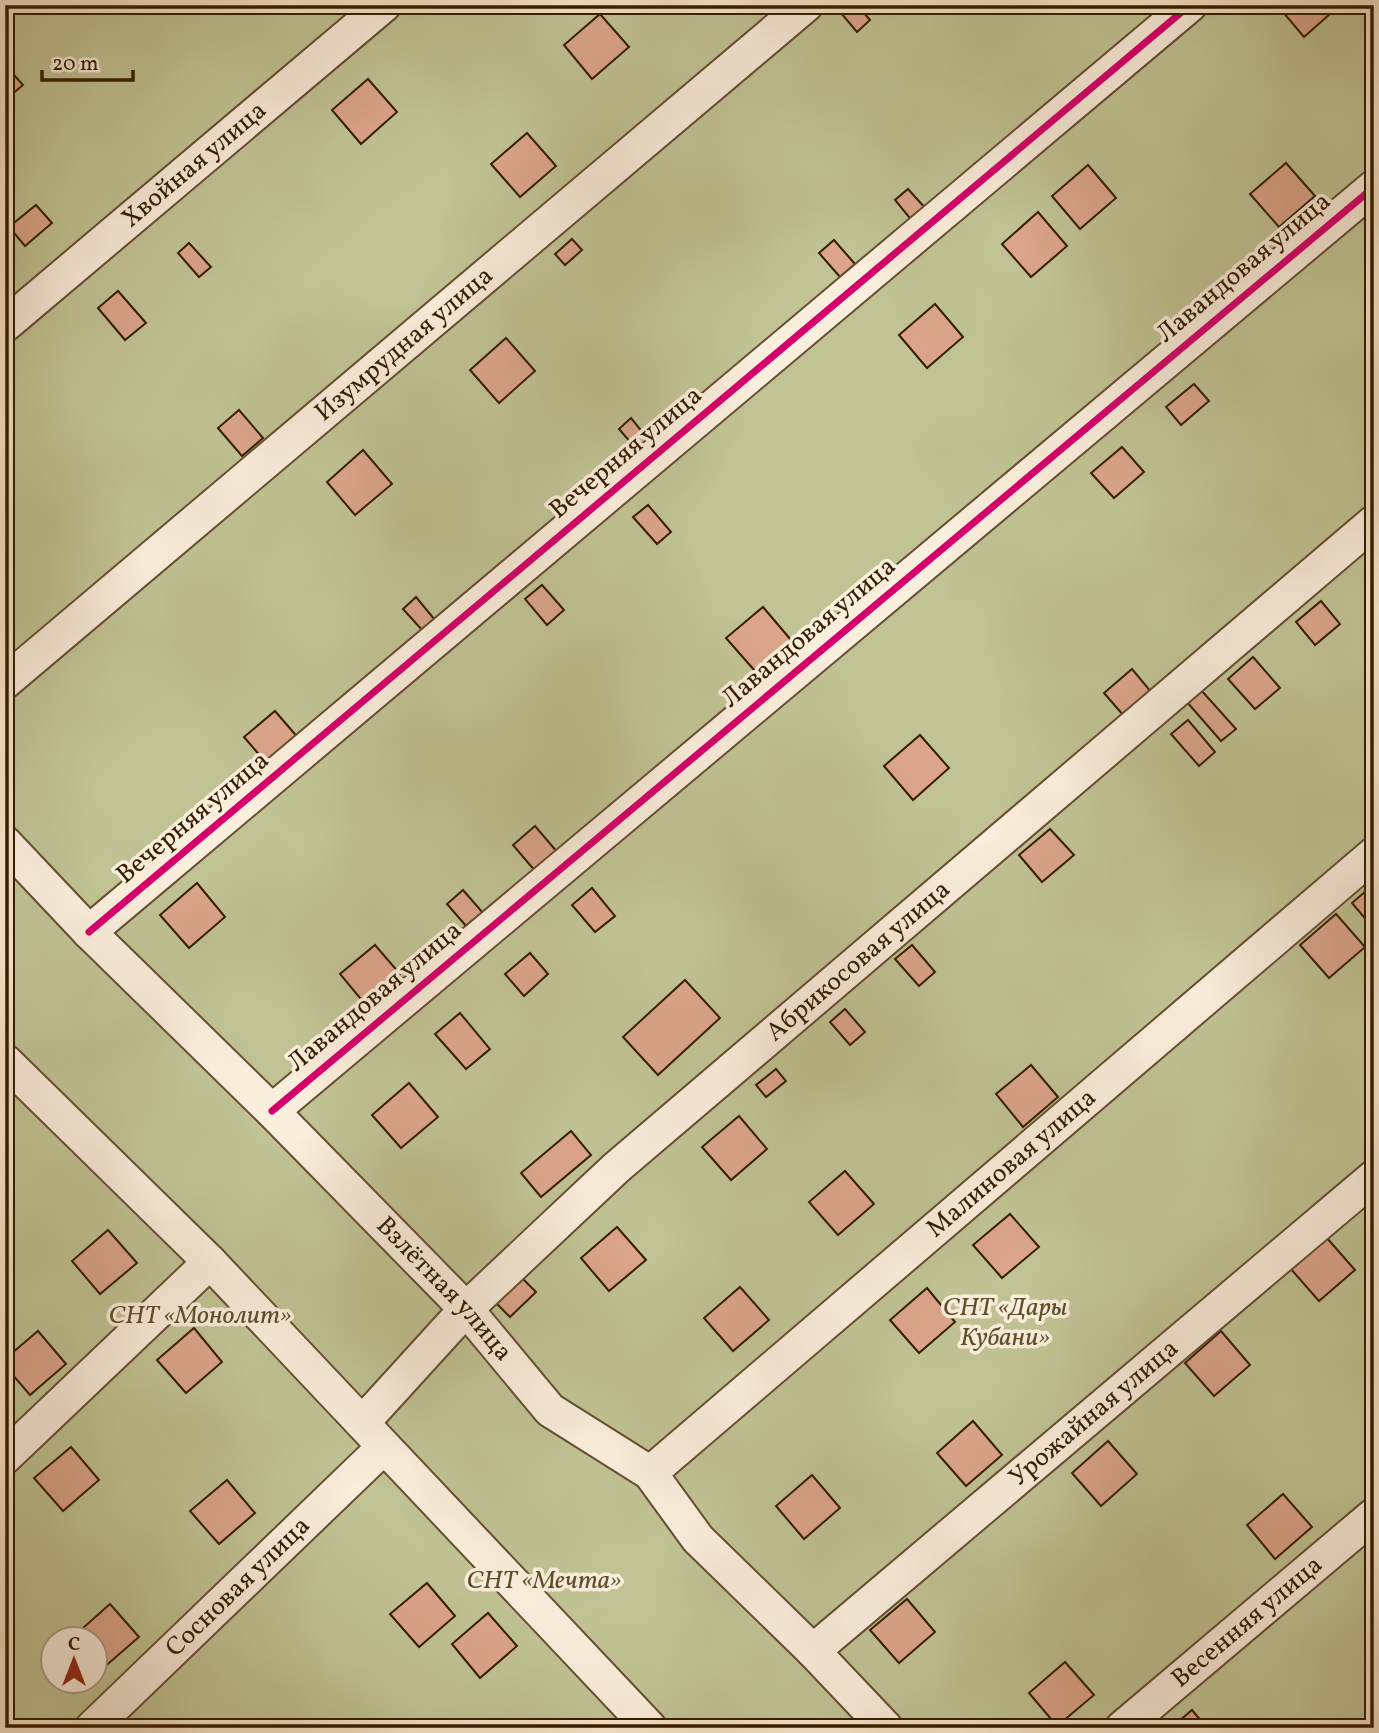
<svg xmlns="http://www.w3.org/2000/svg" width="1379" height="1733" font-family="Vollkorn,serif">
<style>
.green{fill:#c1c394;stroke:#7a704a;stroke-width:2;fill-rule:evenodd}
.building{fill:#dca58b;stroke:#341c00;stroke-width:2}
.lines{fill:none;stroke-linecap:round;stroke-linejoin:round}
.minor-casing{stroke:#654e32;stroke-width:37}
.minor{stroke:#faeedc;stroke-width:33}
.cycleway-casing{stroke:#faeedc;stroke-width:11}
.cycleway{stroke:#d6006c;stroke-width:7}
.labels{text-anchor:middle;dominant-baseline:central;stroke-width:7;stroke-linejoin:round;paint-order:stroke}
.street-label{font-size:26px;fill:#341c00;stroke:#faeedc}
.park-label{font-size:26px;font-style:italic;fill:#5e4e2c;stroke:#faeedc}
</style>
<rect width="100%" height="100%" fill="#f7e5c9"/>
<filter id="stains"><feTurbulence type="fractalNoise" baseFrequency=".00286" numOctaves="4"/><feColorMatrix values="0 0 0 0 .2 0 0 0 0 .09 0 0 0 0 .02 0 0 0 .5 -.17"/></filter>
<radialGradient id="worn" r=".72"><stop offset=".6" stop-color="#630" stop-opacity="0"/><stop offset="1" stop-color="#630" stop-opacity=".3"/></radialGradient>
<path class="green" d="M5,5H1374V1728H5ZM52,1638H94V1680H52Z"/>
<g class="building">
<path d="M857,5L870,20L857,32L835,6Z"/>
<path d="M1277,5H1340L1304,37Z"/>
<path d="M600,14L629,47L592,79L564,45Z"/>
<path d="M5,65L23,85L5,100Z"/>
<path d="M368,79L397,112L361,144L332,110Z"/>
<path d="M527,133L556,166L520,197L491,164Z"/>
<path d="M1286,163L1315,196L1279,227L1250,194Z"/>
<path d="M1088,165L1116,198L1080,229L1052,196Z"/>
<path d="M908,189L927,210L913,222L895,200Z"/>
<path d="M36,205L52,223L25,246L9,227Z"/>
<path d="M1038,212L1067,246L1031,277L1002,244Z"/>
<path d="M572,239L582,250L565,265L555,254Z"/>
<path d="M834,240L855,264L840,277L819,253Z"/>
<path d="M189,243L211,267L199,277L178,253Z"/>
<path d="M118,291L146,323L125,340L98,308Z"/>
<path d="M935,304L963,337L927,368L899,335Z"/>
<path d="M506,338L535,371L499,403L470,370Z"/>
<path d="M1194,384L1209,401L1181,425L1166,407Z"/>
<path d="M239,410L263,438L242,456L218,428Z"/>
<path d="M631,418L644,434L632,444L619,429Z"/>
<path d="M1122,447L1144,472L1114,498L1091,473Z"/>
<path d="M363,450L392,484L355,515L327,482Z"/>
<path d="M648,505L671,532L657,544L633,517Z"/>
<path d="M542,585L564,610L547,625L525,599Z"/>
<path d="M416,597L435,620L423,631L403,609Z"/>
<path d="M1321,601L1340,624L1315,645L1296,622Z"/>
<path d="M763,607L791,640L755,671L726,638Z"/>
<path d="M1253,657L1280,688L1255,709L1228,679Z"/>
<path d="M1132,669L1152,693L1124,716L1104,693Z"/>
<path d="M1201,690L1236,729L1221,741L1187,702Z"/>
<path d="M275,711L300,740L269,766L244,737Z"/>
<path d="M1188,720L1215,752L1199,766L1171,734Z"/>
<path d="M920,735L949,768L913,800L884,766Z"/>
<path d="M535,826L558,853L536,872L513,845Z"/>
<path d="M1050,829L1074,855L1042,882L1019,855Z"/>
<path d="M197,883L225,917L189,948L160,915Z"/>
<path d="M1374,884V929L1352,903Z"/>
<path d="M592,888L615,916L595,932L572,905Z"/>
<path d="M463,890L483,913L467,927L447,904Z"/>
<path d="M1336,914L1365,947L1329,978L1300,945Z"/>
<path d="M375,945L400,974L365,1004L340,974Z"/>
<path d="M912,945L935,972L919,986L895,959Z"/>
<path d="M530,953L548,974L524,996L505,974Z"/>
<path d="M685,980L720,1018L658,1075L623,1037Z"/>
<path d="M845,1009L865,1032L850,1045L830,1022Z"/>
<path d="M460,1013L490,1049L466,1069L435,1034Z"/>
<path d="M1031,1065L1058,1097L1023,1127L996,1094Z"/>
<path d="M776,1069L786,1081L766,1097L756,1085Z"/>
<path d="M409,1083L438,1117L401,1148L372,1115Z"/>
<path d="M739,1116L767,1149L731,1180L702,1147Z"/>
<path d="M571,1131L591,1155L541,1197L521,1173Z"/>
<path d="M845,1171L874,1204L838,1235L809,1202Z"/>
<path d="M1010,1214L1039,1247L1002,1278L973,1245Z"/>
<path d="M617,1227L646,1260L609,1291L581,1258Z"/>
<path d="M108,1230L137,1263L100,1294L72,1261Z"/>
<path d="M1326,1237L1355,1270L1319,1301L1290,1268Z"/>
<path d="M518,1274L536,1292L510,1317L492,1299Z"/>
<path d="M740,1287L769,1320L733,1351L704,1318Z"/>
<path d="M927,1288L955,1322L919,1353L890,1320Z"/>
<path d="M194,1328L222,1362L186,1393L157,1360Z"/>
<path d="M38,1331L66,1364L30,1395L5,1366V1359Z"/>
<path d="M1221,1331L1250,1365L1214,1396L1185,1363Z"/>
<path d="M973,1421L1002,1455L966,1486L937,1453Z"/>
<path d="M1108,1441L1137,1474L1101,1506L1072,1473Z"/>
<path d="M71,1447L99,1480L63,1511L34,1478Z"/>
<path d="M812,1475L840,1508L804,1539L776,1506Z"/>
<path d="M227,1480L255,1513L219,1544L190,1511Z"/>
<path d="M1283,1494L1312,1527L1275,1559L1247,1525Z"/>
<path d="M427,1583L455,1616L419,1647L390,1614Z"/>
<path d="M907,1599L935,1632L899,1663L870,1630Z"/>
<path d="M110,1604L139,1637L102,1669L94,1660V1638L74,1636Z"/>
<path d="M488,1613L517,1646L480,1678L452,1644Z"/>
<path d="M1065,1662L1094,1695L1057,1726L1029,1693Z"/>
<path d="M1192,1710L1207,1728H1171Z"/>
</g>
<g class="lines">
<g class="minor-casing">
<g id="minor">
<path id="s1" d="M5,325L384,5"/>
<path id="s2" d="M5,682L806,5"/>
<path id="s3" d="M5,843L89,932L272,1111L466,1309L550,1410L650,1473L698,1539L813,1651L886,1728"/>
<path d="M89,932L1190,5"/>
<path d="M5,1061L210,1262L650,1728"/>
<path d="M272,1111L1374,187"/>
<path id="s4" d="M364,1421L466,1309L616,1168L1374,522"/>
<path d="M5,1457L210,1262"/>
<path id="s5" d="M650,1473L1374,854"/>
<path id="s6" d="M813,1651L1374,1177"/>
<path id="s7" d="M92,1728L384,1447"/>
<path id="s8" d="M1122,1728L1374,1515"/>
</g>
</g>
<use href="#minor" class="minor"/>
<g class="cycleway-casing">
<g id="cycleway">
<path d="M89,932L1190,5"/>
<path d="M272,1111L1374,187"/>
</g>
</g>
<use href="#cycleway" class="cycleway"/>
</g>
<g class="labels">
<g class="street-label">
<text stroke="none"><textPath href="#s1" startOffset="248">Хвойная улица</textPath></text>
<text transform="translate(1244 268) rotate(-40)">Лавандовая улица</text>
<text stroke="none"><textPath href="#s2" startOffset="523">Изумрудная улица</textPath></text>
<text transform="translate(626 453) rotate(-40)">Вечерняя улица</text>
<text transform="translate(809 633) rotate(-40)">Лавандовая улица</text>
<text transform="translate(193 818) rotate(-40)">Вечерняя улица</text>
<text stroke="none"><textPath href="#s4" startOffset="676">Абрикосовая улица</textPath></text>
<text transform="translate(375 997) rotate(-40)">Лавандовая улица</text>
<text stroke="none"><textPath href="#s5" startOffset="476">Малиновая улица</textPath></text>
<text stroke="none"><textPath href="#s3" startOffset="626">Взлётная улица</textPath></text>
<text stroke="none"><textPath href="#s6" startOffset="368">Урожайная улица</textPath></text>
<text stroke="none"><textPath href="#s7" startOffset="203">Сосновая улица</textPath></text>
<text stroke="none"><textPath href="#s8" startOffset="164">Весенняя улица</textPath></text>
</g>
<g class="park-label">
<text x="1005" y="1308">СНТ «Дары<tspan x="1005" dy="30">Кубани»</tspan></text>
<text x="200" y="1316">СНТ «Монолит»</text>
<text x="544" y="1581">СНТ «Мечта»</text>
</g>
</g>
<rect width="1379" height="1733" fill="none" stroke="#f7e5c9" stroke-width="28"/>
<rect x="7" y="7" width="1365" height="1719" fill="none" stroke="#341c00" stroke-width="3.5"/>
<rect x="14" y="14" width="1351" height="1705" fill="none" stroke="#341c00" stroke-width="2"/>
<g transform="translate(74 1660)"><circle r="33" fill="#faeedc" stroke="#ab9a84" stroke-width="2"/>
<path d="M0-5L12 26L0 18L-12 26Z" fill="#8f2418"/>
<text y="-10" font-size="19" font-weight="bold" text-anchor="middle" fill="#341c00">С</text>
</g>
<path d="M42 70v10h91v-10" fill="none" stroke="#341c00" stroke-width="3.5"/>
<text x="52" y="70" font-size="21" fill="#341c00" stroke="#faeedc" stroke-width="5" paint-order="stroke">20 m</text>
<rect width="100%" height="100%" filter="url(#stains)"/>
<rect width="100%" height="100%" fill="url(#worn)"/>
</svg>
